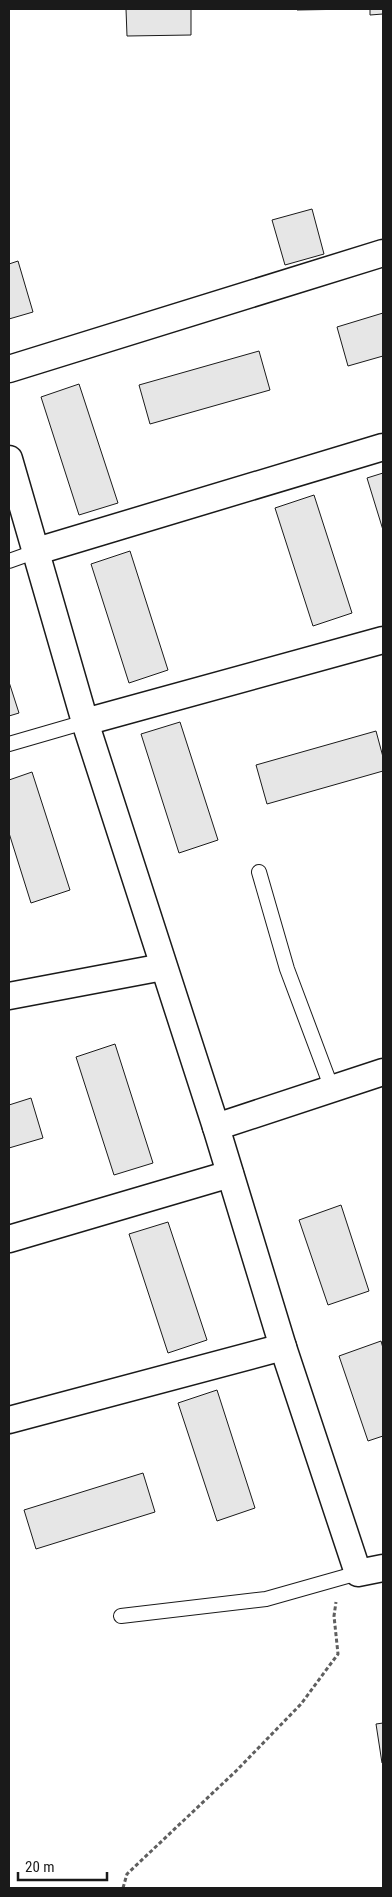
<svg xmlns="http://www.w3.org/2000/svg" width="392" height="1897" font-family="'Roboto Condensed',sans-serif">
<style>
.building{fill:#e6e6e6;stroke:#1a1a1a}
.lines{fill:none;stroke-linecap:round;stroke-linejoin:round}
.lane-casing{stroke:#1a1a1a;stroke-width:16}
.street-casing{stroke:#1a1a1a;stroke-width:29}
.path{stroke:#5f5f5f;stroke-width:3;stroke-dasharray:4 2.5;stroke-linecap:butt}
.lane{stroke:#fff;stroke-width:14}
.street{stroke:#fff;stroke-width:26}
</style>
<rect width="100%" height="100%" fill="#fff"/>
<g class="building">
<path d="M126,9H191V35L127,36Z"/>
<path d="M297,9H355L297,10Z"/>
<path d="M370,9H383V14L370,15Z"/>
<path d="M312,209L324,254L285,265L272,220Z"/>
<path d="M18,261L33,312L9,319V264Z"/>
<path d="M383,313V356L348,366L337,327Z"/>
<path d="M259,351L270,390L150,424L139,385Z"/>
<path d="M79,384L118,503L79,515L41,397Z"/>
<path d="M383,473V530L367,478Z"/>
<path d="M314,495L352,613L313,626L275,508Z"/>
<path d="M130,551L168,670L129,683L91,564Z"/>
<path d="M9,682L19,713L9,716Z"/>
<path d="M180,722L218,840L179,853L141,734Z"/>
<path d="M376,731L383,757V771L267,804L256,765Z"/>
<path d="M32,772L70,890L31,903L9,833V780Z"/>
<path d="M115,1044L153,1163L114,1175L76,1057Z"/>
<path d="M31,1098L43,1138L9,1148V1105Z"/>
<path d="M341,1205L369,1291L328,1305L299,1220Z"/>
<path d="M168,1222L207,1340L168,1353L129,1234Z"/>
<path d="M381,1341L383,1348V1436L368,1441L339,1356Z"/>
<path d="M217,1390L255,1508L217,1521L178,1403Z"/>
<path d="M143,1473L155,1512L36,1549L24,1510Z"/>
<path d="M383,1723V1763H382L376,1724Z"/>
</g>
<g class="lines">
<g class="lane-casing">
<g id="lane">
<path d="M9,561L37,551"/>
<path d="M9,744L85,722"/>
<path d="M259,872L287,969L332,1089"/>
<path d="M121,1616L266,1599L358,1573"/>
</g>
</g>
<g class="street-casing">
<g id="street">
<path d="M9,369L383,253"/>
<path d="M9,459L85,722L216,1127L283,1347L358,1573L383,1568"/>
<path d="M37,551L383,447"/>
<path d="M85,722L383,640"/>
<path d="M9,996L163,967"/>
<path d="M216,1127L383,1072"/>
<path d="M9,1239L230,1174"/>
<path d="M9,1420L283,1347"/>
</g>
</g>
<path class="path" d="M123,1888L127,1874L237,1770L301,1704L338,1654L334,1616L336,1602"/>
<use href="#lane" class="lane"/>
<use href="#street" class="street"/>
</g>
<rect width="392" height="1897" fill="none" stroke="#1a1a1a" stroke-width="20"/>
<path d="M18 1872v8h89v-8" fill="none" stroke="#1a1a1a" stroke-width="2.5"/>
<text x="25" y="1872" font-size="15" fill="#1a1a1a" stroke="#ffffff" stroke-width="4" paint-order="stroke">20 m</text>
</svg>
